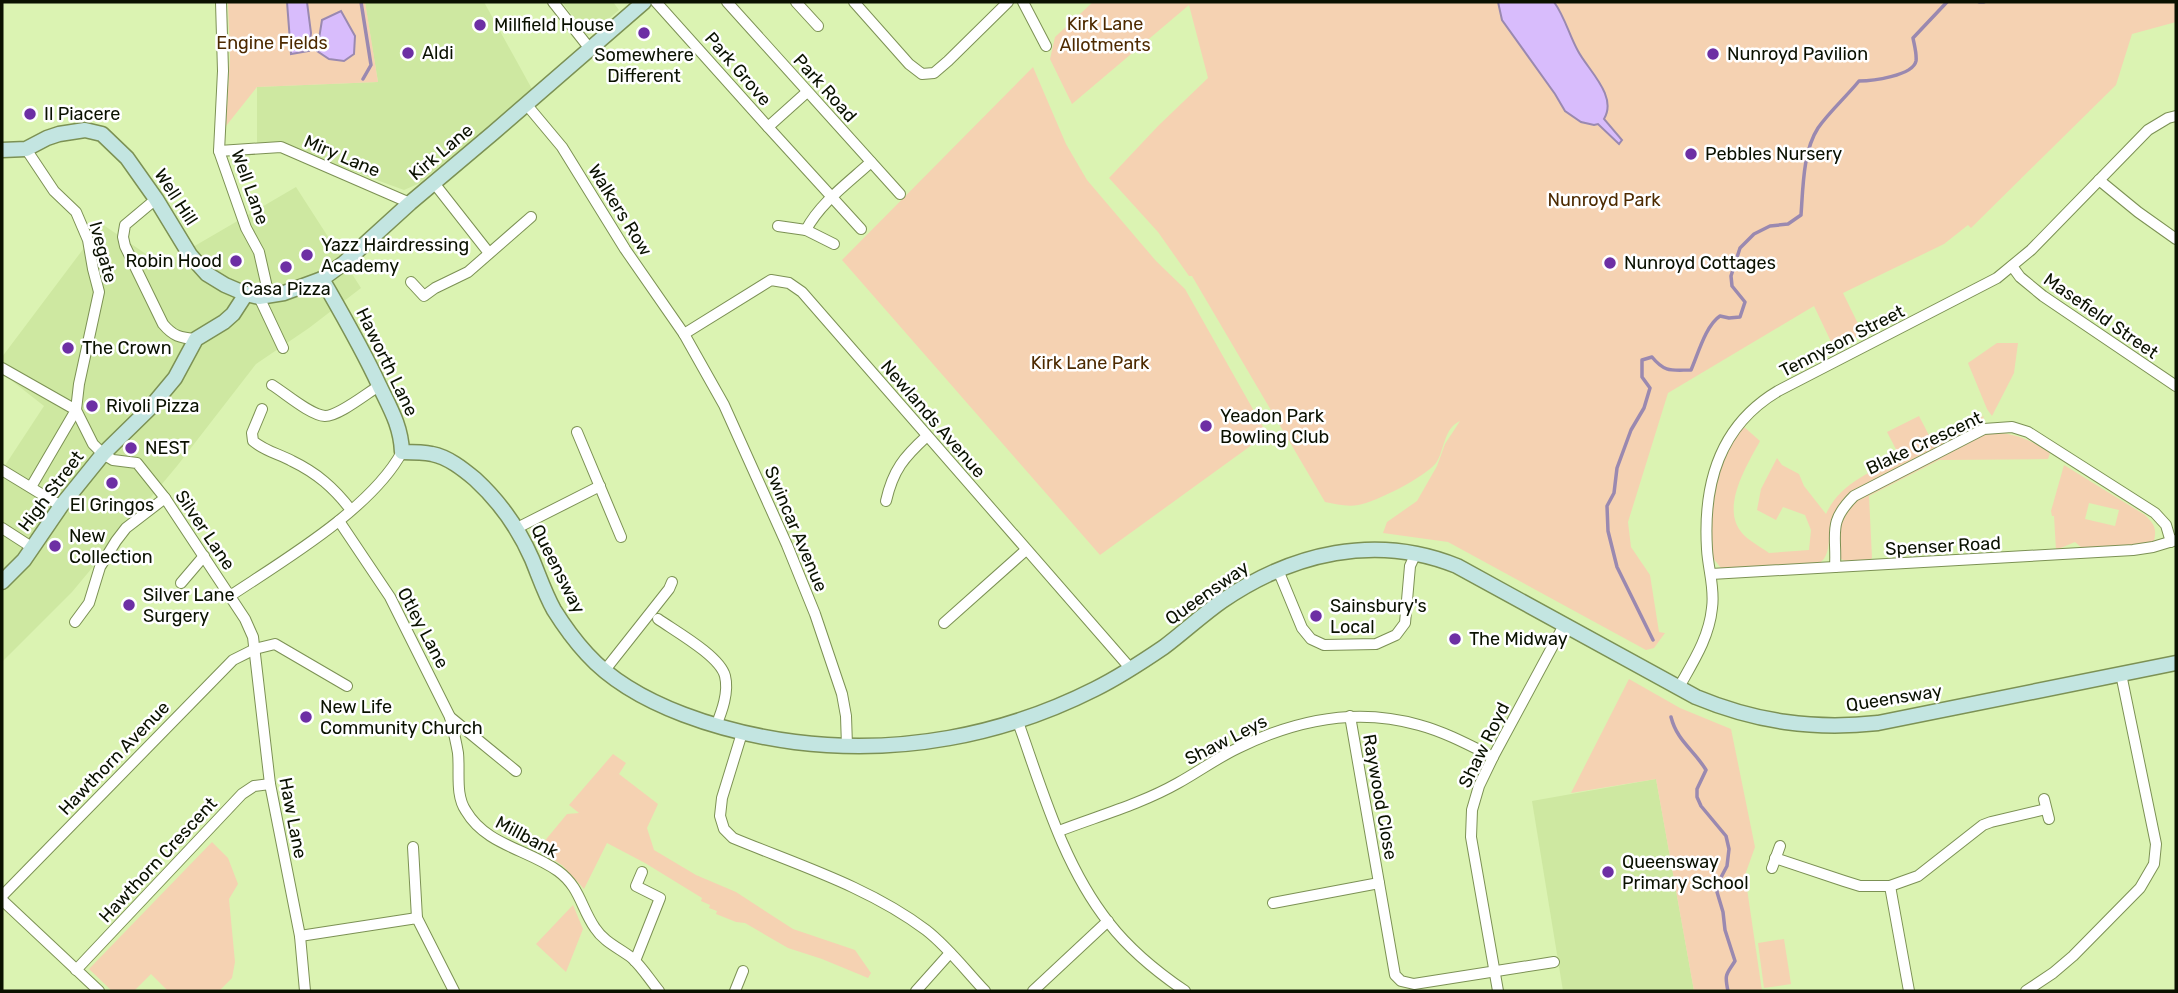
<svg xmlns="http://www.w3.org/2000/svg" width="2178" height="993" font-family="Rubik,sans-serif">
<style>
.built{fill:#cee8a1}
.green{fill:#f5d2b2;fill-rule:evenodd}
.water{fill:#d8bcfc;stroke:#9a89b0;stroke-width:2}
.lines{fill:none;stroke-linecap:round;stroke-linejoin:round}
.stream{stroke:#9a89b0;stroke-width:3.5}
.street-casing{stroke:#7c9154;stroke-width:12}
.secondary-casing{stroke:#7c9154;stroke-width:17}
.street{stroke:#fff;stroke-width:10}
.secondary{stroke:#c3e5e1;stroke-width:14}
.poi-dot{fill:#6d2fa4;stroke:#fff;stroke-width:2.5}
.labels{text-anchor:middle;dominant-baseline:central;stroke-width:5;stroke-linejoin:round;paint-order:stroke}
.park-label{font-size:18px;fill:#4d2a00;stroke:#fff}
.poi-label{font-size:18px;fill:#0a1100;stroke:#fff;text-anchor:start}
.street-label{font-size:18px;fill:#0a1100;stroke:#fff}
</style>
<rect width="100%" height="100%" fill="#dbf3b2"/>
<g class="built">
<path d="M365,2H484L532,89L420,183L404,190L279,144L257,143V87L378,82Z"/>
<path d="M562,2H613L619,10L588,36Z"/>
<path d="M296,187L361,288L309,328L256,364L177,466L72,592L2,662V470L44,406L2,373V357L102,224L162,265Z"/>
<path d="M1656,779L1694,991H1563L1532,801Z"/>
</g>
<g class="green">
<path d="M228,2H365L378,82L257,87L226,126L230,57Z"/>
<path d="M1093,2H2176V22L2132,34L2116,85L1971,228L1968,225L1944,244L1843,293L1863,334L1834,348L1814,306L1668,393L1628,522L1631,547L1650,575L1659,632L1665,633L1654,648L1646,650L1448,542L1383,533L1387,522L1417,501L1437,466L1445,444L1460,421C1443,429 1445,450 1436,463C1425,477 1376,502 1358,505C1347,507 1336,504 1325,502L1192,276H1189L1158,232L1109,178L1158,126L1208,78L1189,5L1072,104L1050,59L1055,37Z"/>
<path d="M1033,67L1066,144L1087,180L1156,261L1185,289L1267,434L1100,555L842,260Z"/>
<path d="M1997,343H2018L2014,373L1992,416L1987,409L1968,363Z"/>
<path d="M1919,416L1932,441L1984,416L1982,421L1976,423L1975,427L1852,491C1844,500 1836,508 1832,519C1826,535 1834,555 1817,565L1721,568L1713,558C1710,502 1710,473 1743,426L1760,441C1747,465 1720,508 1742,533C1749,541 1761,547 1769,553L1809,550L1811,530L1805,515L1783,507L1776,520L1757,510L1761,489L1777,458L1782,465L1799,474L1804,486L1826,514C1840,483 1871,472 1900,457L1887,432Z"/>
<path d="M2001,433C2020,435 2034,442 2050,453L2048,459L1939,460L1869,496L1872,558C1865,565 1850,564 1841,559L1838,555L1837,540L1842,519L1858,498L1971,440L1987,434Z"/>
<path d="M2064,465L2145,515C2154,524 2157,528 2154,541L2146,544L2091,549L2082,548L2075,542L2056,550L2054,516H2052L2051,511ZM2089,503L2119,510L2115,526L2085,519Z"/>
<path d="M1629,679L1680,708L1731,729L1755,847L1745,875L1762,991H1694L1656,779L1571,793Z"/>
<path d="M613,754L626,763L619,774L658,804L647,828L654,850L696,875L736,892L793,929L855,950L871,973L868,978L822,959L788,948L745,923L736,922L716,914L717,911L709,908L710,905L701,901L702,898L645,863L607,843L584,889L563,866L538,849L567,814L579,813L569,805Z"/>
<path d="M212,842L228,858L238,884L229,899L235,962L232,978L219,991H168L151,974L134,991H112L89,969Z"/>
<path d="M573,905L583,929L566,972L536,944Z"/>
<path d="M1784,939L1791,984L1764,988L1758,943Z"/>
</g>
<g class="water">
<path d="M287,2H307L311,33L309,51L291,54Z"/>
<path d="M1498,2H1554C1565,17 1569,35 1578,51C1588,70 1618,96 1604,119L1622,140L1619,144L1598,124L1594,125L1581,122L1565,111L1555,94L1502,20Z"/>
<path d="M341,11L355,36L354,54L344,61L329,59L317,51L322,20Z"/>
</g>
<g class="lines">
<g class="stream">
<path d="M361,2L371,65L363,79"/>
<path d="M1979,2H1984"/>
<path d="M1653,640L1617,567L1608,531L1607,506L1614,493L1617,468L1631,430L1644,408L1650,388L1642,377V360L1652,357C1665,373 1672,370 1691,370C1698,354 1706,325 1720,316L1729,318L1740,317L1745,302L1732,286L1731,276L1740,248L1754,234L1770,226L1788,224L1801,215C1803,188 1803,151 1818,128C1829,112 1846,97 1859,81C1871,81 1913,76 1916,61C1917,54 1914,44 1913,38L1947,2"/>
<path d="M1671,717C1677,741 1694,750 1706,770L1697,789V797L1701,806L1726,836L1729,849L1727,866L1718,883L1717,892L1723,912L1725,930L1735,961C1727,974 1724,973 1728,991"/>
</g>
<g class="street-casing">
<g id="street">
<path d="M221,2L223,71L219,151L246,228L259,252L269,296"/>
<path d="M553,2L590,49"/>
<path d="M656,2L768,127L807,92"/>
<path d="M727,2L900,194"/>
<path d="M796,2L818,26"/>
<path d="M854,2L909,64L922,74L934,73L948,61L1008,2"/>
<path d="M1023,2L1046,46"/>
<path d="M526,104L562,147L625,249L684,334L724,405L787,545L815,614L842,694L846,716L847,746"/>
<path d="M768,127L861,229"/>
<path d="M26,149L54,191L76,212L88,240L93,269L99,292L79,384L76,410L93,444L103,454L113,460L137,463L165,498L245,619L253,637L270,784L300,936L305,991"/>
<path d="M219,151L281,147L410,203"/>
<path d="M2099,180L2138,212L2176,239"/>
<path d="M434,183L489,253"/>
<path d="M156,199L125,225L123,237L125,246L163,324C173,336 180,338 196,339"/>
<path d="M778,226L806,230C820,203 848,183 871,162"/>
<path d="M806,230L834,244"/>
<path d="M2012,266L2020,277L2043,296L2176,386"/>
<path d="M411,282L424,296L435,288L468,272L531,217"/>
<path d="M259,297L283,348"/>
<path d="M684,334L771,280L789,283L802,292L1131,669"/>
<path d="M2,368L76,410L31,487"/>
<path d="M272,385C285,393 310,415 325,416C339,416 367,393 379,386"/>
<path d="M262,409L252,433L253,441C265,451 279,454 292,461C317,473 334,488 351,510"/>
<path d="M577,432L621,537"/>
<path d="M2,470L61,506"/>
<path d="M886,501C893,470 904,457 927,436"/>
<path d="M339,521L390,597L450,717L516,771"/>
<path d="M2,528L33,548"/>
<path d="M517,528L600,486"/>
<path d="M1835,567C1837,533 1827,523 1854,496L1984,429L2012,427L2028,432L2155,513L2166,525L2171,542"/>
<path d="M1278,570L1302,628L1311,639L1324,645L1376,644L1396,635L1405,623L1410,566L1416,553"/>
<path d="M1711,574L2133,550L2153,547L2176,540"/>
<path d="M181,583L204,556"/>
<path d="M230,596C284,560 371,509 402,452"/>
<path d="M658,619C675,631 720,656 725,676C729,692 722,711 716,726"/>
<path d="M75,622L89,603L100,567L116,541L126,528L165,498"/>
<path d="M944,623L1026,550"/>
<path d="M605,670L669,589L672,582"/>
<path d="M1679,687C1693,662 1709,638 1712,608C1715,588 1708,569 1707,549C1703,484 1719,426 1778,391L1997,278L2031,250L2148,130L2168,118L2176,116"/>
<path d="M1350,716L1395,975L1401,981L1414,984L1554,962"/>
<path d="M450,717C453,729 456,741 458,753C460,772 455,795 466,811C486,845 527,849 558,871C580,887 581,908 595,928C604,942 619,948 632,958C642,967 650,980 659,991"/>
<path d="M1018,722C1042,789 1063,865 1109,923C1130,950 1157,972 1185,991"/>
<path d="M742,733L722,798L720,816L724,829L733,838C798,865 869,887 926,930C948,947 966,971 985,991"/>
<path d="M2044,799L2049,819"/>
<path d="M1059,831C1098,816 1141,804 1178,783C1198,772 1217,758 1238,748C1295,720 1357,707 1419,725C1445,732 1469,745 1493,757"/>
<path d="M413,847L417,918"/>
<path d="M1775,858L1844,881L1860,886H1890L1918,876L1983,825L1991,822L2046,809"/>
<path d="M1772,868L1780,846"/>
<path d="M1890,886L1909,991"/>
<path d="M2,896L233,660L255,649L275,644L347,686"/>
<path d="M2,900L99,991"/>
<path d="M1273,903L1379,883"/>
<path d="M300,936L417,918L454,991"/>
<path d="M635,961L660,898L636,886L642,872"/>
<path d="M76,970L242,794L254,786L270,784"/>
<path d="M735,991L743,971"/>
<path d="M916,991L950,953"/>
<path d="M1033,991L1108,921"/>
<path d="M1498,991L1471,837L1472,810L1479,786L1493,757L1564,625"/>
<path d="M2026,991L2053,973L2073,956L2140,888L2154,864L2156,844L2121,674"/>
</g>
</g>
<g class="secondary-casing">
<g id="secondary">
<path d="M2,150L26,149L47,138L59,134L85,130L102,134L127,158L156,199L190,255L207,274L225,285L246,294L259,297L284,293L322,279L344,263L410,203L493,133L644,2"/>
<path d="M322,279C342,314 362,348 379,385C390,408 401,426 402,452C412,452 423,452 432,454C448,457 463,469 475,479C500,502 518,527 532,559C539,576 545,594 554,610C564,626 575,641 587,654C635,707 727,733 795,742C899,755 1002,736 1095,689C1119,677 1142,662 1164,647C1184,632 1202,615 1222,601C1292,553 1376,533 1457,566L1696,697C1756,722 1814,730 1878,723L2176,663"/>
<path d="M2,582L24,560L61,506L103,454L150,408L175,378L196,339L224,322L233,314L246,294"/>
</g>
</g>
<use href="#street" class="street"/>
<use href="#secondary" class="secondary"/>
</g>
<g class="poi-dot">
<circle cx="480" cy="25" r="7"/>
<circle cx="644" cy="33" r="7"/>
<circle cx="408" cy="53" r="7"/>
<circle cx="1713" cy="54" r="7"/>
<circle cx="30" cy="114" r="7"/>
<circle cx="1691" cy="154" r="7"/>
<circle cx="307" cy="255" r="7"/>
<circle cx="236" cy="261" r="7"/>
<circle cx="1610" cy="263" r="7"/>
<circle cx="286" cy="267" r="7"/>
<circle cx="68" cy="348" r="7"/>
<circle cx="92" cy="406" r="7"/>
<circle cx="1206" cy="426" r="7"/>
<circle cx="131" cy="448" r="7"/>
<circle cx="112" cy="483" r="7"/>
<circle cx="55" cy="546" r="7"/>
<circle cx="129" cy="605" r="7"/>
<circle cx="1316" cy="616" r="7"/>
<circle cx="1455" cy="639" r="7"/>
<circle cx="306" cy="717" r="7"/>
<circle cx="1608" cy="872" r="7"/>
</g>
<g class="labels">
<g class="park-label">
<text x="1105" y="24">Kirk Lane<tspan x="1105" dy="21">Allotments</tspan></text>
<text x="272" y="43">Engine Fields</text>
<text x="1604" y="200">Nunroyd Park</text>
<text x="1090" y="363">Kirk Lane Park</text>
</g>
<g class="poi-label">
<text x="494" y="25">Millfield House</text>
<text x="422" y="53">Aldi</text>
<text x="1727" y="54">Nunroyd Pavilion</text>
<text x="644" y="55" text-anchor="middle">Somewhere<tspan x="644" dy="21">Different</tspan></text>
<text x="44" y="114">Il Piacere</text>
<text x="1705" y="154">Pebbles Nursery</text>
<text x="321" y="245">Yazz Hairdressing<tspan x="321" dy="21">Academy</tspan></text>
<text x="222" y="261" text-anchor="end">Robin Hood</text>
<text x="1624" y="263">Nunroyd Cottages</text>
<text x="286" y="289" text-anchor="middle">Casa Pizza</text>
<text x="82" y="348">The Crown</text>
<text x="106" y="406">Rivoli Pizza</text>
<text x="1220" y="416">Yeadon Park<tspan x="1220" dy="21">Bowling Club</tspan></text>
<text x="145" y="448">NEST</text>
<text x="112" y="505" text-anchor="middle">El Gringos</text>
<text x="69" y="536">New<tspan x="69" dy="21">Collection</tspan></text>
<text x="143" y="595">Silver Lane<tspan x="143" dy="21">Surgery</tspan></text>
<text x="1330" y="606">Sainsbury's<tspan x="1330" dy="21">Local</tspan></text>
<text x="1469" y="639">The Midway</text>
<text x="320" y="707">New Life<tspan x="320" dy="21">Community Church</tspan></text>
<text x="1622" y="862">Queensway<tspan x="1622" dy="21">Primary School</tspan></text>
</g>
<g class="street-label">
<text transform="translate(738 69) rotate(49)">Park Grove</text>
<text transform="translate(825 88) rotate(48)">Park Road</text>
<text transform="translate(441 152) rotate(-40)">Kirk Lane</text>
<text transform="translate(342 156) rotate(23)">Miry Lane</text>
<text transform="translate(250 187) rotate(70)">Well Lane</text>
<text transform="translate(176 197) rotate(57)">Well Hill</text>
<text transform="translate(620 210) rotate(58)">Walkers Row</text>
<text transform="translate(103 252) rotate(75)">Ivegate</text>
<text transform="translate(2101 316) rotate(35)">Masefield Street</text>
<text transform="translate(1842 341) rotate(-27)">Tennyson Street</text>
<text transform="translate(387 362) rotate(64)">Haworth Lane</text>
<text transform="translate(933 419) rotate(49)">Newlands Avenue</text>
<text transform="translate(1924 443) rotate(-25)">Blake Crescent</text>
<text transform="translate(51 491) rotate(-53)">High Street</text>
<text transform="translate(796 529) rotate(67)">Swincar Avenue</text>
<text transform="translate(205 530) rotate(56)">Silver Lane</text>
<text transform="translate(1943 546) rotate(-3)">Spenser Road</text>
<text transform="translate(558 569) rotate(63)">Queensway</text>
<text transform="translate(1207 593) rotate(-35)">Queensway</text>
<text transform="translate(423 628) rotate(62)">Otley Lane</text>
<text transform="translate(1894 698) rotate(-9)">Queensway</text>
<text transform="translate(1226 740) rotate(-27)">Shaw Leys</text>
<text transform="translate(1484 745) rotate(-64)">Shaw Royd</text>
<text transform="translate(114 758) rotate(-46)">Hawthorn Avenue</text>
<text transform="translate(1380 797) rotate(80)">Raywood Close</text>
<text transform="translate(293 818) rotate(79)">Haw Lane</text>
<text transform="translate(527 837) rotate(28)">Millbank</text>
<text transform="translate(158 860) rotate(-47)">Hawthorn Crescent</text>
</g>
</g>
<rect width="2178" height="993" fill="none" stroke="#0a1100" stroke-width="7"/>
</svg>
